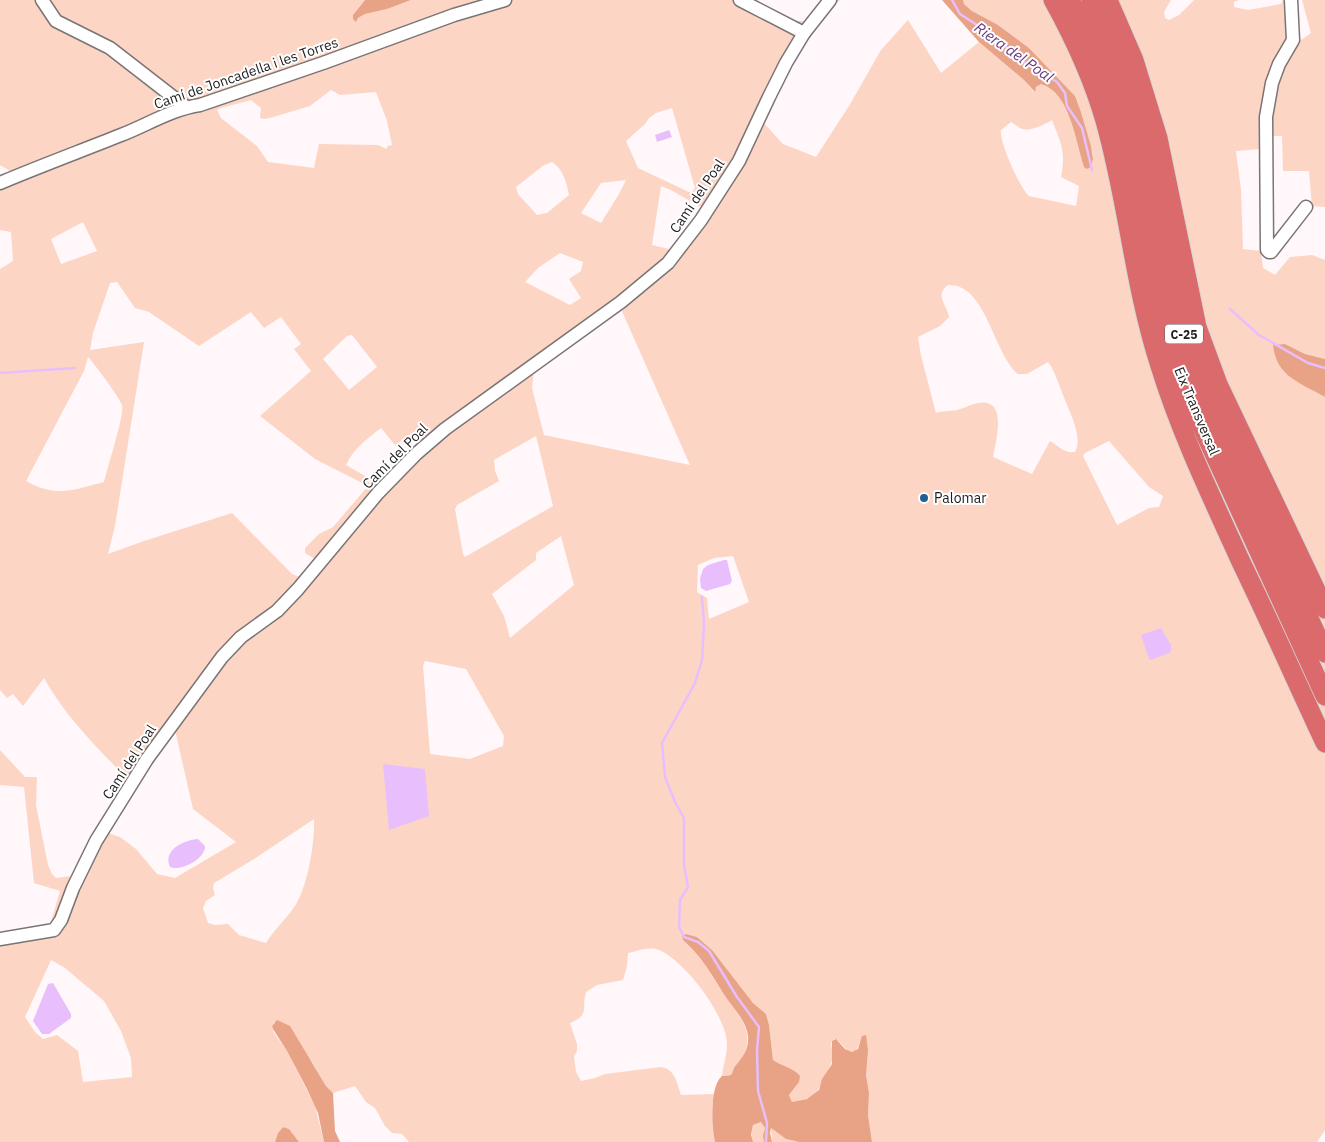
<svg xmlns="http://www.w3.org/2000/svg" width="1325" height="1142" font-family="'IBM Plex Sans',sans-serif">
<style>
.green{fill:#fdd5c5;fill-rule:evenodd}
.forest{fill:#e8a285}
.water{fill:#e8bffc}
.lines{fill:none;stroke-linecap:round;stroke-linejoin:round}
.stream{stroke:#e8bffc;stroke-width:2.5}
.minor-casing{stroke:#7a7475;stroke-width:15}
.highway-casing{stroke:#d6d6d6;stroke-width:21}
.minor{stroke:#fff;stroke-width:12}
.highway{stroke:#db6a6c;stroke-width:19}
.poi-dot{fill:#1f5f95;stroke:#fff;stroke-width:2}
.labels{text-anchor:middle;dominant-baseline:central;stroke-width:4;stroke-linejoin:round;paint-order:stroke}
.shield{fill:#fff;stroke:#626060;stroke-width:1}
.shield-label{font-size:12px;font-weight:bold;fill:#1e1c1c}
.street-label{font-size:14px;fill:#1e1c1c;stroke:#fff}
.poi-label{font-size:14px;fill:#1e1c1c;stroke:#fff;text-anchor:start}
.water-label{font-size:15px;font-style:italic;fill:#68377e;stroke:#fff}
</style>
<rect width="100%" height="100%" fill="#fff7f9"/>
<g class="green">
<path d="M0,0H365L353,15L358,18L365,14L387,9L411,0H748L793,21H805L822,0H839C803,35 785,77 762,121L783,144L816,157L849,106L881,50L908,20L941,73L979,42L1024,80L1034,92C1036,87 1039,82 1045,85C1069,97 1078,142 1083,165H1092L1093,155L1091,146L1081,112L1075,96L1029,48L998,25L972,11L964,4L963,0H1171L1164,12L1165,18L1169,20L1179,15L1194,0H1239L1234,2V7L1248,10L1281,4L1283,0H1289L1298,42L1311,33L1302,0H1325V207L1312,206L1309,171H1283L1282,136H1260V149L1236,151L1241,190L1243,249L1261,251L1263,268L1275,275L1290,257L1312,255L1325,260V359L1305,354L1285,344L1273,345C1277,378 1300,382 1325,397V1130L1317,1142H872L868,1115L869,1093L866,1075L867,1040L860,1042L856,1051L852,1052C844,1050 842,1041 834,1039L831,1043C834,1062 833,1060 824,1077C822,1080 821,1084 819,1088C815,1098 801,1101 792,1102L789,1095L799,1082L794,1071L782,1066L773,1060L769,1025L766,1014L753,1003L712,950L697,937L686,934L683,940C704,959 710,974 725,996C735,1010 750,1025 747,1044C746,1057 735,1063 732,1075L729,1076H722C723,1066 727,1055 727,1045C727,1016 685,961 659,950C649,946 637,951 628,953L627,966L623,980L597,985L586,992C581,1009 591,1014 570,1023L577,1044V1051L574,1056L576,1072L581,1081L595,1078L605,1074L661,1067C675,1069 677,1083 681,1095L714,1094L712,1106L715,1142H409L402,1134L392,1133L385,1126L375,1108L366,1102L355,1086L333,1093L326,1086L312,1062L274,1022L272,1026L274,1033L287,1051L315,1106L324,1142H299L289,1129L283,1127L278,1133L275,1142H0V934L50,925L60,891L34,883L24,787L0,785V750L25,777H37L36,805L48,865L52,874L56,878L72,876L129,781C98,748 66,718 44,678L23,706L13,694L7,698L0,690V269L13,261L11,232L0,230V177L12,172L0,165ZM331,90L340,95L376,92L387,121L392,145L388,146L386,149L378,145L319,144L314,168L268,162L257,146L221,118L217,110L221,108L251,100L261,108L260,118L264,119L270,118L310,106ZM672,108L695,188L691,193L638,168L626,141L645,124L649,118L656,113ZM1052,120C1061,144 1066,150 1061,177L1079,186L1076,206L1029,196C1020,188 999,142 1001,130L1011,122C1015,124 1018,127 1022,129C1032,131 1044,125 1052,120ZM552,162C563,168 567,184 569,195L547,213L537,215L518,194L516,187L544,165ZM626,180L619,194L601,223L581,213L601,183ZM661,186L671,190L702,208L673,250L652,245ZM83,222L97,251L61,264L51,239ZM560,253L583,262L581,271L569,279L581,298L570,305L525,282L538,268ZM117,282L135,308L149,312L199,346L251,312L264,328L281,317L301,344L294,349L311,371L260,416L315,459L368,486L333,527L319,534L305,548V553L315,559L302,578L292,574L232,513L144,541L108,554L115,526L144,342L90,350L93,333L110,283ZM948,285C986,283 993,353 1018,374H1027L1048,362L1051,366C1056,375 1059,385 1063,395C1068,409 1084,437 1075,452C1064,454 1058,445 1050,441L1032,474L993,457C995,445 1006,407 987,403C978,401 968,407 960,409C952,412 944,410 936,413L921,356L918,337L940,326L949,317C947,305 934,295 948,285ZM621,309L690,465L544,435L532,388L534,369ZM352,335L377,367L349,390L323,359L347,336ZM88,357C94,363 119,397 122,405C125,413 107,469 104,482C73,490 56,498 26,481L84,371ZM381,428L395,445L417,430L425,441L379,484L346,465C353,449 367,439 381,428ZM536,436L553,506L465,557L463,554L455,509L457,505L499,481L495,471L494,460ZM1109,441L1149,487L1163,496L1159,507L1149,508L1117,525L1083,456L1085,453ZM561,536L574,585L510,638L504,616L492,594L536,560V553ZM733,556L749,602L709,619L707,598L697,592L698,565L714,558ZM425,661L466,669L504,736L503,746L470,759L430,754L423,666ZM175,730L193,809L236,842L175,878L157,874L136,849L120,837L108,833L136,785ZM314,819C315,842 308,886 295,906C286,919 274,930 266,943L239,935L228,924L215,925L208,923L203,908L206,901L215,895L213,888L214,883L254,859ZM51,960L65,968L104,1001L121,1031L131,1058L132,1077L83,1082L78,1051L57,1035L43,1039L35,1032L25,1017Z"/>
<path d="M761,1122L765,1128L763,1136L764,1142H753L751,1138L753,1125Z"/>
<path d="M771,1128L786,1139L799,1142H772Z"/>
</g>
<g class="forest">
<path d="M365,0H411L387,9L365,14L358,18L356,22L353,19V15Z"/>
<path d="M942,0H963L964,4L972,11L998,25L1029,48L1075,96L1081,112L1091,146L1093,159L1091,167L1087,169L1084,167C1076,143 1070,92 1041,84L1036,87L1035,92L1024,80L979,42Z"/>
<path d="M1285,344L1305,354L1325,359V397C1301,383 1276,377 1273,345Z"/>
<path d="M686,934L697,937L712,950L753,1003L766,1014L769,1025L773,1060C781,1066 794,1068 800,1076L799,1082L789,1095L792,1102L807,1099L819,1090L822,1079L832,1064V1041L836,1039L845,1049L852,1052L858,1049L862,1036L866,1035L868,1050L866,1075L869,1093L868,1115L872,1142H799L786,1139L771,1128L770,1133L772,1142H764L763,1136L765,1128L761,1122L753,1125L751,1135L753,1142H715C712,1127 709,1087 722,1076C737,1076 729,1073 737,1064C744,1055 749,1048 748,1036C746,1020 733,1008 725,996C711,974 703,958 683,940L682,936Z"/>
<path d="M277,1020L290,1026L326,1086L333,1093L335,1131L340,1142H324L318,1113L307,1089L287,1051L273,1029L272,1026Z"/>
<path d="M283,1127L289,1129L299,1142H275L278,1133Z"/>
</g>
<g class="water">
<path d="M669,130L672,137L657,142L655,135Z"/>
<path d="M724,560H727L732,581L730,584L706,591L701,588L700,579L703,569L708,565Z"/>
<path d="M1161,628L1171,645V651L1169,653L1151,660L1149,659L1141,635Z"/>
<path d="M383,764L425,769L429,816L389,830Z"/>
<path d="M198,839L205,846C206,858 181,872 170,867C162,850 184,840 198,839Z"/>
<path d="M53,983L71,1014V1018L49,1034H42L33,1021L48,984Z"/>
</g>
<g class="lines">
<g class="stream">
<path d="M952,0L960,14L991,34L1025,63L1057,82L1065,93L1067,106L1082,128L1092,170"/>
<path d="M834,4L838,0"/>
<path d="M1230,309L1259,335L1308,363L1325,368"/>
<path d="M0,373L75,368"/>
<path d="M702,597L704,624L702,660L695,683L662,743L665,777L675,802L684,818V865L688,887L680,900L679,927L684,937L698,942L709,951L737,997L759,1027L757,1050L758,1091L767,1123L766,1142"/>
</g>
<g class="minor-casing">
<g id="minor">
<path d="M42,0L56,21L110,48L186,107"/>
<path d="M740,0L804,33"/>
<path d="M1291,0L1293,40L1279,64L1272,83L1266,117L1267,250L1269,252H1271L1306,207"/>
<path d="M0,183C40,166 81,151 121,135C147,125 172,109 200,105L323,63L454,15L505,0"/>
<path d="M0,939L54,930L61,920L73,888L96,841L147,759L222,657L241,637L277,611L298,589L378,493L416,454L445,429L621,302L668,263L701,220L739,161L769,97L786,63L804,33L830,0"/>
</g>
</g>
<g class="highway-casing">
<g id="highway">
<path d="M1053,0C1074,38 1093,79 1105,121C1128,202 1134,286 1160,366C1181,434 1212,498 1241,562C1270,622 1297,683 1325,743"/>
<path d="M1070,0C1100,53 1118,108 1132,168C1141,202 1145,238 1153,272C1162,312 1173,351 1185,390L1325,696"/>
<path d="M1091,0L1104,27L1127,86L1148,163L1169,270L1184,333L1201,384L1325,653"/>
<path d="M1108,0L1134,60L1158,138L1197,327L1218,384L1325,609"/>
</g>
</g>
<use href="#minor" class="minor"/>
<use href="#highway" class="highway"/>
</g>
<circle class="poi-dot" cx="924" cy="498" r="5"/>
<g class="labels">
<rect class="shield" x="1165" y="324.5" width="38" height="19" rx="4"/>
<g class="shield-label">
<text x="1184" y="334">C-25</text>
</g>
<g class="street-label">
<text transform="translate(246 73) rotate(-19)">Camí de Joncadella i les Torres</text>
<text transform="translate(697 196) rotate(-56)">Camí del Poal</text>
<text transform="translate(1197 411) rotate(67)">Eix Transversal</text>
<text transform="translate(395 456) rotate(-45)">Camí del Poal</text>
<text transform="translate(129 762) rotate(-57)">Camí del Poal</text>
</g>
<g class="poi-label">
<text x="934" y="498">Palomar</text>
</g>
<g class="water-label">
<text transform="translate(1014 52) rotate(35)">Riera del Poal</text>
</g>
</g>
</svg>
